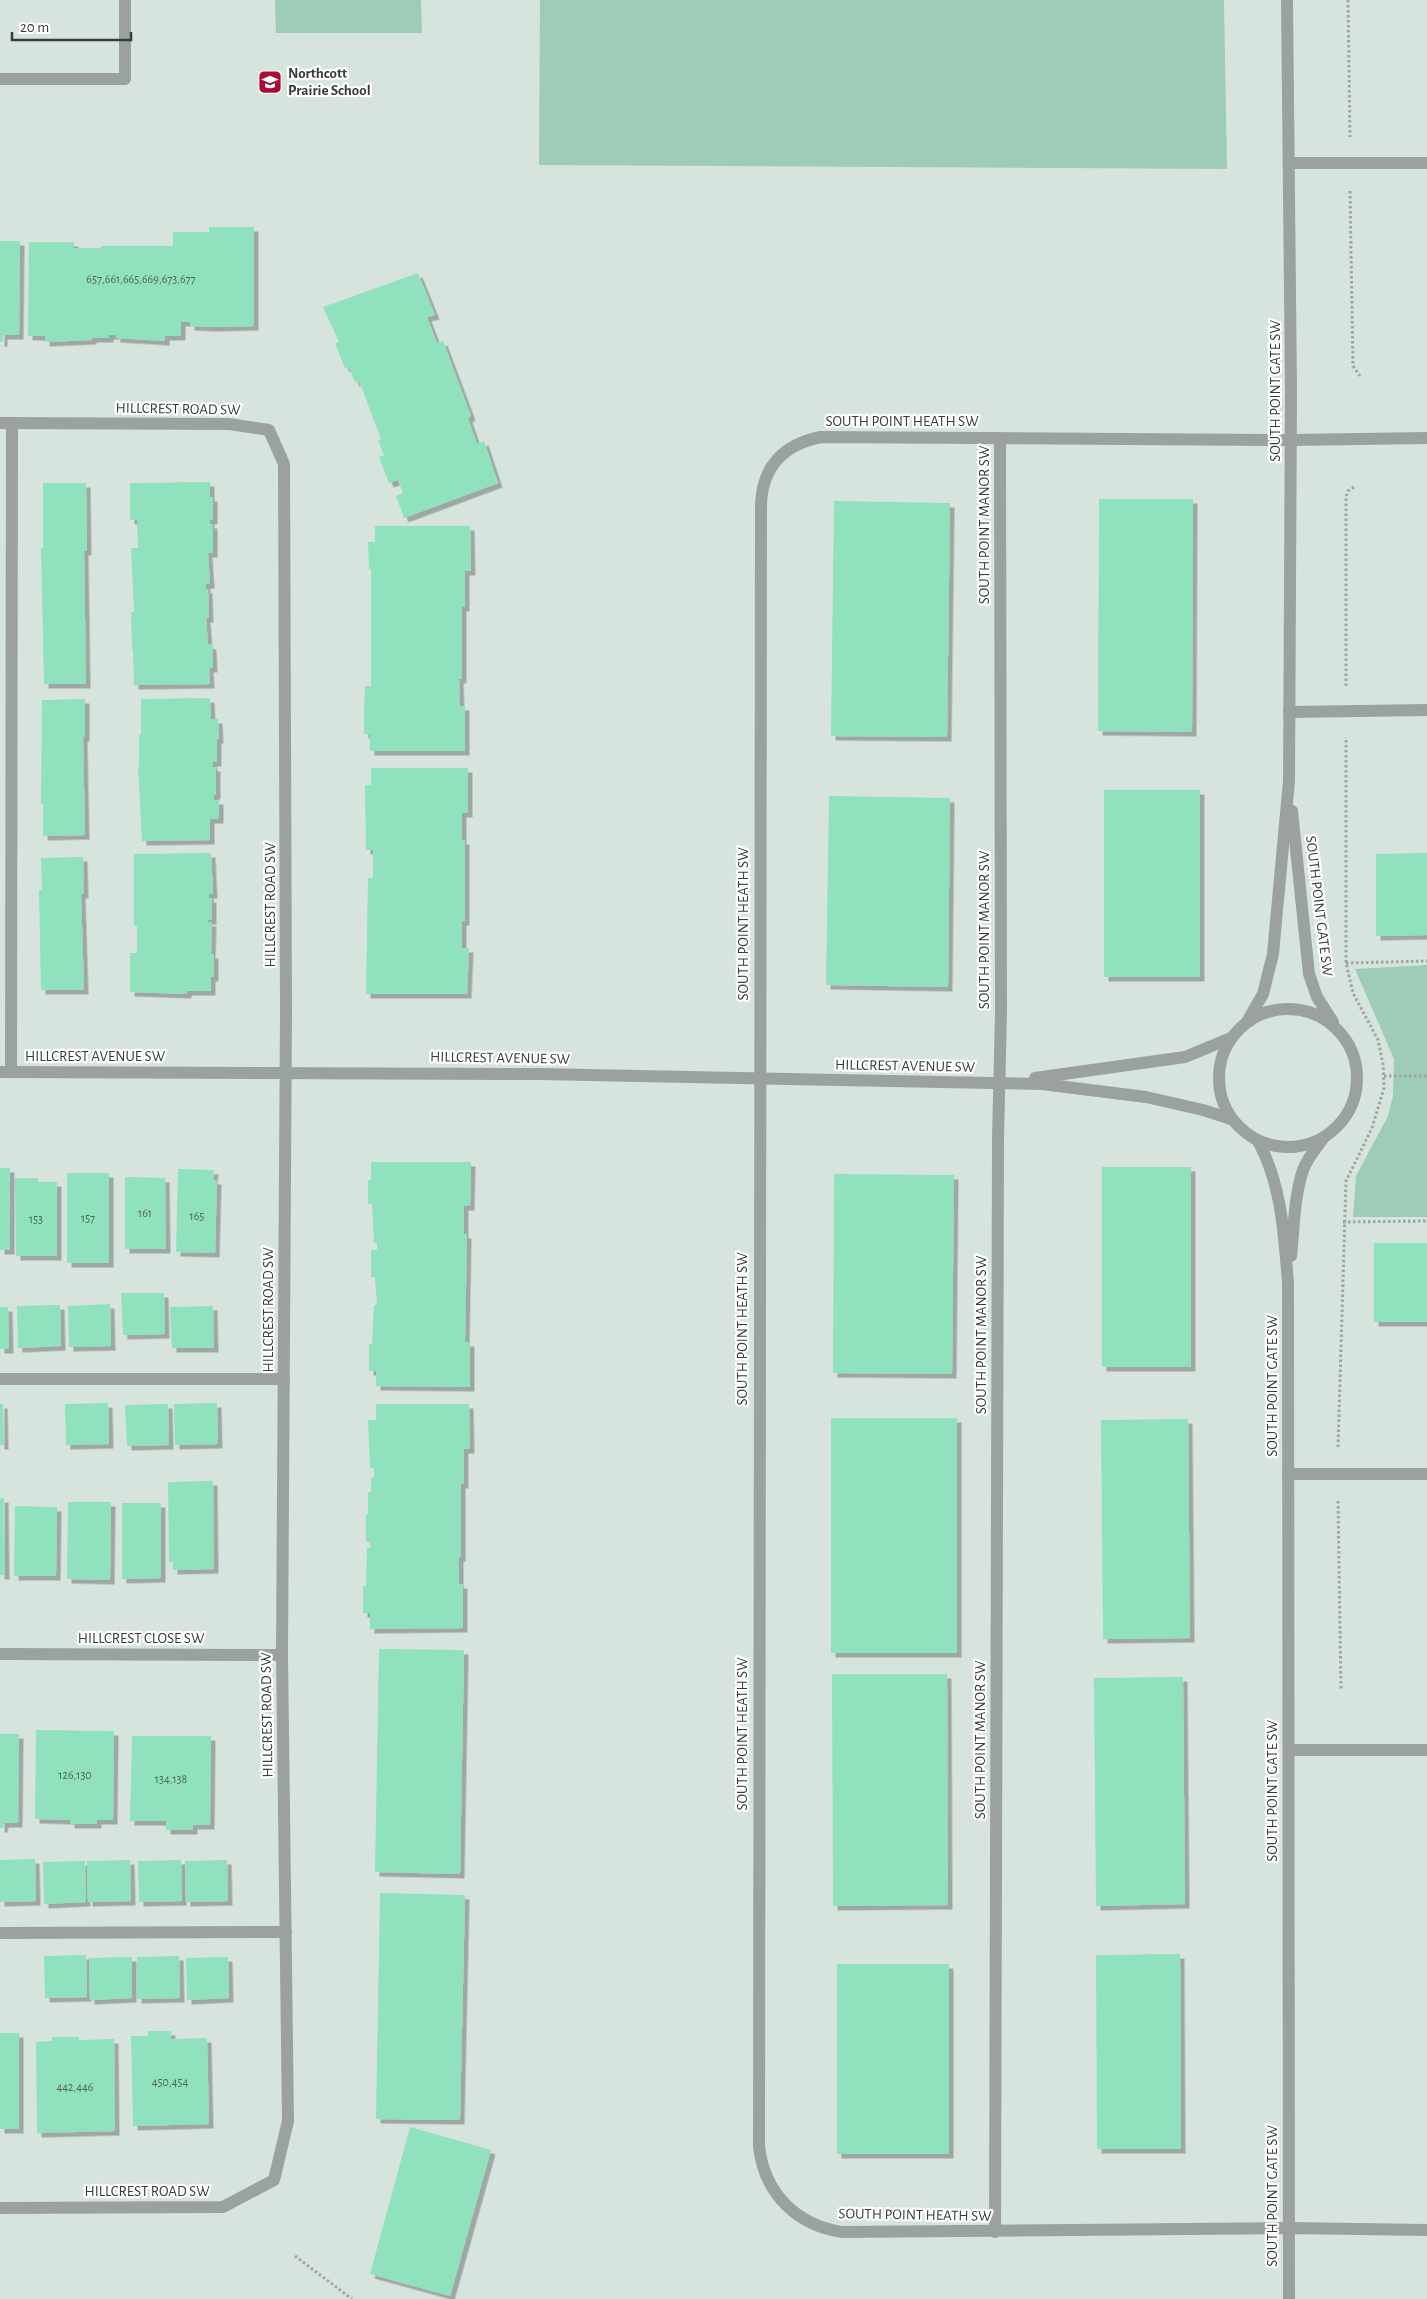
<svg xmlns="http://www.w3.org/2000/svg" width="1427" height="2299" font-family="'Alegreya Sans',sans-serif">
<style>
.green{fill:#9eccb6}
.building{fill:#90e1bd;filter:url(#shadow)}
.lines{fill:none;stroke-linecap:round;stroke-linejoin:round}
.path{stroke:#9ca6a1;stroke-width:3;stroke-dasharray:2.5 2.5;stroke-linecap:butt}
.lane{stroke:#9ba19e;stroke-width:12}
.street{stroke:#9ba19e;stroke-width:12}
.labels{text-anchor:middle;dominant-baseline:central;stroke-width:4.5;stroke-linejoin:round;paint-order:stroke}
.number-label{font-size:12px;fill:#4d655a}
.poi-label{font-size:15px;font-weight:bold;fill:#373c39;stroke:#fff;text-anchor:start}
.street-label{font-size:15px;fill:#373c39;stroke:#fff}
</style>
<defs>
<filter id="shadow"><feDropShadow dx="4.5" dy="4.5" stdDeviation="0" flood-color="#0004"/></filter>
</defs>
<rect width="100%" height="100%" fill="#d7e4de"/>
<g class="green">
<path d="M275,0H421L422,33H276Z"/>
<path d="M540,0H1224L1227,169L539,165Z"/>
<path d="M1427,965V1217H1353L1356,1176L1388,1116L1393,1096L1394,1059L1355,969Z"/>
</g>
<g class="building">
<path d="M209,227H254V326L211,327L190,326V322H181V336H165V341L116,338V335H109V338H92V340L45,342V336H28L29,242H74V248H101V246H173V232H209Z"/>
<path d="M0,241H20L19,335H3V342H0Z"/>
<path d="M418,273L435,315L427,317L437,343L443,341L471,416L468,418L477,444L484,441L498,483L404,518L396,496L403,493L398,480L389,483L379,457L384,455L378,441L381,439L359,381L355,382L349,367L345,368L335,343L339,342L323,307Z"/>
<path d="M210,482V497H213V520H210V524H213V553H208L210,584H206V589H208L209,618H206L208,644H205L212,645L213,668H209L210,684L134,685L133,649L132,650L131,612H134L131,548H138L137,520H130V483Z"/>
<path d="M43,483H86L87,551H84L86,684H44L41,548H43Z"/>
<path d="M1099,499H1193L1192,732L1098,731Z"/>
<path d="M834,501L950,503L947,737L831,736Z"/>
<path d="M375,526H470L471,571H465V607H462V679H459L460,706H465V751H370V734H364V708L365,686H371V569H369L368,542H375Z"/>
<path d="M210,698L211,719H218L219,739H217V762H212L213,767H216V795H214V800H219V819H210V840L142,841L138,767H139V735H141V699Z"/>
<path d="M85,699V737H83L85,835L43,836V804H41L42,700Z"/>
<path d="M371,768H468V813H462V840H465V921H462V948H469L467,994H366L368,878H373V850H366L365,785H371Z"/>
<rect x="1104" y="790" width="96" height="187"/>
<path d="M829,796L950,798L948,987L826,985Z"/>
<path d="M211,853L213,894H209V898H212V920H208V922H212L211,954H214V977H211V991H187V994L130,992V953H137V926H134V854Z"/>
<path d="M1427,853V935L1376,936V854Z"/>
<path d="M83,857L84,894H81L84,990H41L39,890H42L41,858Z"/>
<path d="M371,1162H471L470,1206H464V1234H467L465,1342H470V1387L376,1386V1371H369V1344H372L374,1305H377L375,1277H371V1250H377V1243H374L372,1204H368V1180H371Z"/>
<rect x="1102" y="1167" width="89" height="200"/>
<rect x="0" y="1168" width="10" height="82"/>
<path d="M178,1169L214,1170L213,1180H217L215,1253L176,1252Z"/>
<rect x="67" y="1173" width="42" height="90"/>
<path d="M834,1174L954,1175L952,1374L833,1373Z"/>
<path d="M125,1177L165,1178L166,1249H125Z"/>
<path d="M15,1178H38V1182H57V1256H16Z"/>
<rect x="1374" y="1243" width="53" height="79"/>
<path d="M121,1293H164L165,1334L123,1335Z"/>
<path d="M110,1304L111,1346L69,1347L68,1306Z"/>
<path d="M60,1305L61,1346L18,1348L17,1306Z"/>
<path d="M213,1306L214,1348H172L170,1307Z"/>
<path d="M0,1307H8L9,1349H0Z"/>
<path d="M108,1403L109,1444L66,1445L65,1404Z"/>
<path d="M217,1403L218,1444L175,1445L174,1404Z"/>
<path d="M0,1404H3L4,1445H0Z"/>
<path d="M168,1404L169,1445L127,1446L125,1405Z"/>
<path d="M376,1404H469L470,1449H464V1484H461V1557H459V1584H463V1628L370,1629V1613H363V1586H366L367,1548H371V1542H366V1514H368V1492H371V1477H374V1468H370L368,1420H376Z"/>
<rect x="831" y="1418" width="126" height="235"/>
<path d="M1188,1419L1190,1638L1103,1639L1101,1420Z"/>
<path d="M213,1481L214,1569L173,1570V1562H169L168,1482Z"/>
<path d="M0,1498H4L5,1575H0Z"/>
<path d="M68,1502H111L110,1580L67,1579Z"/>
<path d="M122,1503H161V1578L122,1579Z"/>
<path d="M15,1506L57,1507L56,1576H14Z"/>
<path d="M379,1649L464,1650L460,1874L375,1872Z"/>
<path d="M832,1674H947L948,1905L833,1906Z"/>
<path d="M1183,1677L1185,1904L1096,1906L1094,1678Z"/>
<path d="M36,1730L114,1731L113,1820H97V1824H70V1820L35,1819Z"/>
<path d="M0,1734H19L18,1823H4L3,1828H0Z"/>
<path d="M132,1736H211L210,1825H193V1830H166V1821H130Z"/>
<path d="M35,1859L36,1901L0,1902V1860Z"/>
<path d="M130,1860L131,1901L88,1902L87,1861Z"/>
<path d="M181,1860L182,1901L139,1902L138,1861Z"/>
<path d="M227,1860L228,1901L186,1902L185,1861Z"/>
<path d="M85,1861L86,1902L44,1904L43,1862Z"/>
<path d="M380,1893L465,1895L460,2120L376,2119Z"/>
<path d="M1180,1954L1181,2149H1097L1096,1955Z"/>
<path d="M86,1955L87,1997L45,1998L44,1956Z"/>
<path d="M179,1956L180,1998L137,1999V1957Z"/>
<path d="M132,1957V1998L90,2000L89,1958Z"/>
<path d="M228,1957L229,1998L187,2000L186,1958Z"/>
<rect x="837" y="1964" width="112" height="190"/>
<path d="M148,2031H171V2039L207,2038L209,2124L133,2126L131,2036H148Z"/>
<rect x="0" y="2033" width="19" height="96"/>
<path d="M52,2037H79V2040L114,2039L115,2131L37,2133L36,2042L52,2041Z"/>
<path d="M410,2127L491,2150L450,2296L370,2274Z"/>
</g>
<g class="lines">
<g class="path">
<path d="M1348,0L1350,137"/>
<path d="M1350,191L1353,366L1360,376"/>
<path d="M1346,686V497L1348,491L1354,487"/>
<path d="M1346,963L1427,961"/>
<path d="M1384,1076H1427"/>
<path d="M1343,1222L1427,1221"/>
<path d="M1338,1447L1346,1181L1372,1128L1384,1088L1383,1064L1378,1040L1353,993L1346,963V737"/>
<path d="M1338,1501L1341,1690"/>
<path d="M295,2256L352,2299"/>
</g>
<g class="lane">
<path d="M0,79H125V0"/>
<path d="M1290,163H1427"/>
<path d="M11,1072L12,423"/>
<path d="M0,1379H284"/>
<path d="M0,1933L286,1932"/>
</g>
<g class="street">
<path d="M0,423L229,424L269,430L284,464L286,1011L282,1655L288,2121L274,2180L223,2207L0,2208"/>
<path d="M1427,438L1291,440L821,437C785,444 763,465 761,503L759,2146C764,2193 796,2225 842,2232L1289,2228L1427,2230"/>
<path d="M1289,712L1427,710"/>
<path d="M1292,811L1309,974L1317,997L1333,1022"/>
<circle cx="1288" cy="1078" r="69"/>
<path d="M1247,1022L1263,994L1273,954L1289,781L1291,391L1287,0"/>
<path d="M0,1072L539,1074L1042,1084L1146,1097L1203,1110L1231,1119"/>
<path d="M1035,1078L1185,1057L1231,1038"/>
<path d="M1258,1141C1282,1185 1284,1235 1288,1283L1289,2299"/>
<path d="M1291,1256C1294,1228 1294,1197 1303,1170C1307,1159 1315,1149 1322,1140"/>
<path d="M1288,1474H1427"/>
<path d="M0,1654L282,1655"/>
<path d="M1289,1750H1427"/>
<path d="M995,2232L998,1139L1001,1011L1000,438"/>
</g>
</g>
<defs>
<g id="school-square" transform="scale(1.25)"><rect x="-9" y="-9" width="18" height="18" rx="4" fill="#a60d38" stroke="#fff"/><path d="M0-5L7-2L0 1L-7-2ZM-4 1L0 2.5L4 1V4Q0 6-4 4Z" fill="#fff"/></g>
</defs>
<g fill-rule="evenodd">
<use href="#school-square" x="270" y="82"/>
</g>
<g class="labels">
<g class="number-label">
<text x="141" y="279">657,661,665,669,673,677</text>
<text x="145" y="1213">161</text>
<text x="197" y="1216">165</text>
<text x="88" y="1218">157</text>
<text x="36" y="1219">153</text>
<text x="75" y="1775">126,130</text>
<text x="171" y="1779">134,138</text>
<text x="170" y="2082">450,454</text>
<text x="75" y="2087">442,446</text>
</g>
<g class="poi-label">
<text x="288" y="73">Northcott<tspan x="288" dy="17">Prairie School</tspan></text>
</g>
<g class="street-label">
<text transform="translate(1275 391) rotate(-90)">SOUTH POINT GATE SW</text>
<text transform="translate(178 409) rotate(1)">HILLCREST ROAD SW</text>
<text x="902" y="421">SOUTH POINT HEATH SW</text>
<text transform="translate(984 525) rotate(-90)">SOUTH POINT MANOR SW</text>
<text transform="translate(270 905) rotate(-90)">HILLCREST ROAD SW</text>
<text transform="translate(1319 906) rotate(83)">SOUTH POINT GATE SW</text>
<text transform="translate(743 924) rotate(-90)">SOUTH POINT HEATH SW</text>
<text transform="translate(984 930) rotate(-90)">SOUTH POINT MANOR SW</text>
<text x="95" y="1056">HILLCREST AVENUE SW</text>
<text transform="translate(500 1058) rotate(1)">HILLCREST AVENUE SW</text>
<text transform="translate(905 1066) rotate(1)">HILLCREST AVENUE SW</text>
<text transform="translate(268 1310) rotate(-90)">HILLCREST ROAD SW</text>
<text transform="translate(742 1329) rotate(-90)">SOUTH POINT HEATH SW</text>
<text transform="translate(981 1335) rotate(-90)">SOUTH POINT MANOR SW</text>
<text transform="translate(1272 1386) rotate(-90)">SOUTH POINT GATE SW</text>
<text x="141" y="1638">HILLCREST CLOSE SW</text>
<text transform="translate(267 1715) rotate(-91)">HILLCREST ROAD SW</text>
<text transform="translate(742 1734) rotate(-90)">SOUTH POINT HEATH SW</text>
<text transform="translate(980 1740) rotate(-90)">SOUTH POINT MANOR SW</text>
<text transform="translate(1272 1791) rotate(-90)">SOUTH POINT GATE SW</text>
<text x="147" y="2191">HILLCREST ROAD SW</text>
<text transform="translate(1272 2196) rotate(-90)">SOUTH POINT GATE SW</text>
<text transform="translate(915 2215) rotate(1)">SOUTH POINT HEATH SW</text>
</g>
</g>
<path d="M12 32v8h119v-8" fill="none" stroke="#373c39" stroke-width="2.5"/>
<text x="20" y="32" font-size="15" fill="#373c39" stroke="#ffffff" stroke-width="4" paint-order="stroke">20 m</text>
</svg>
